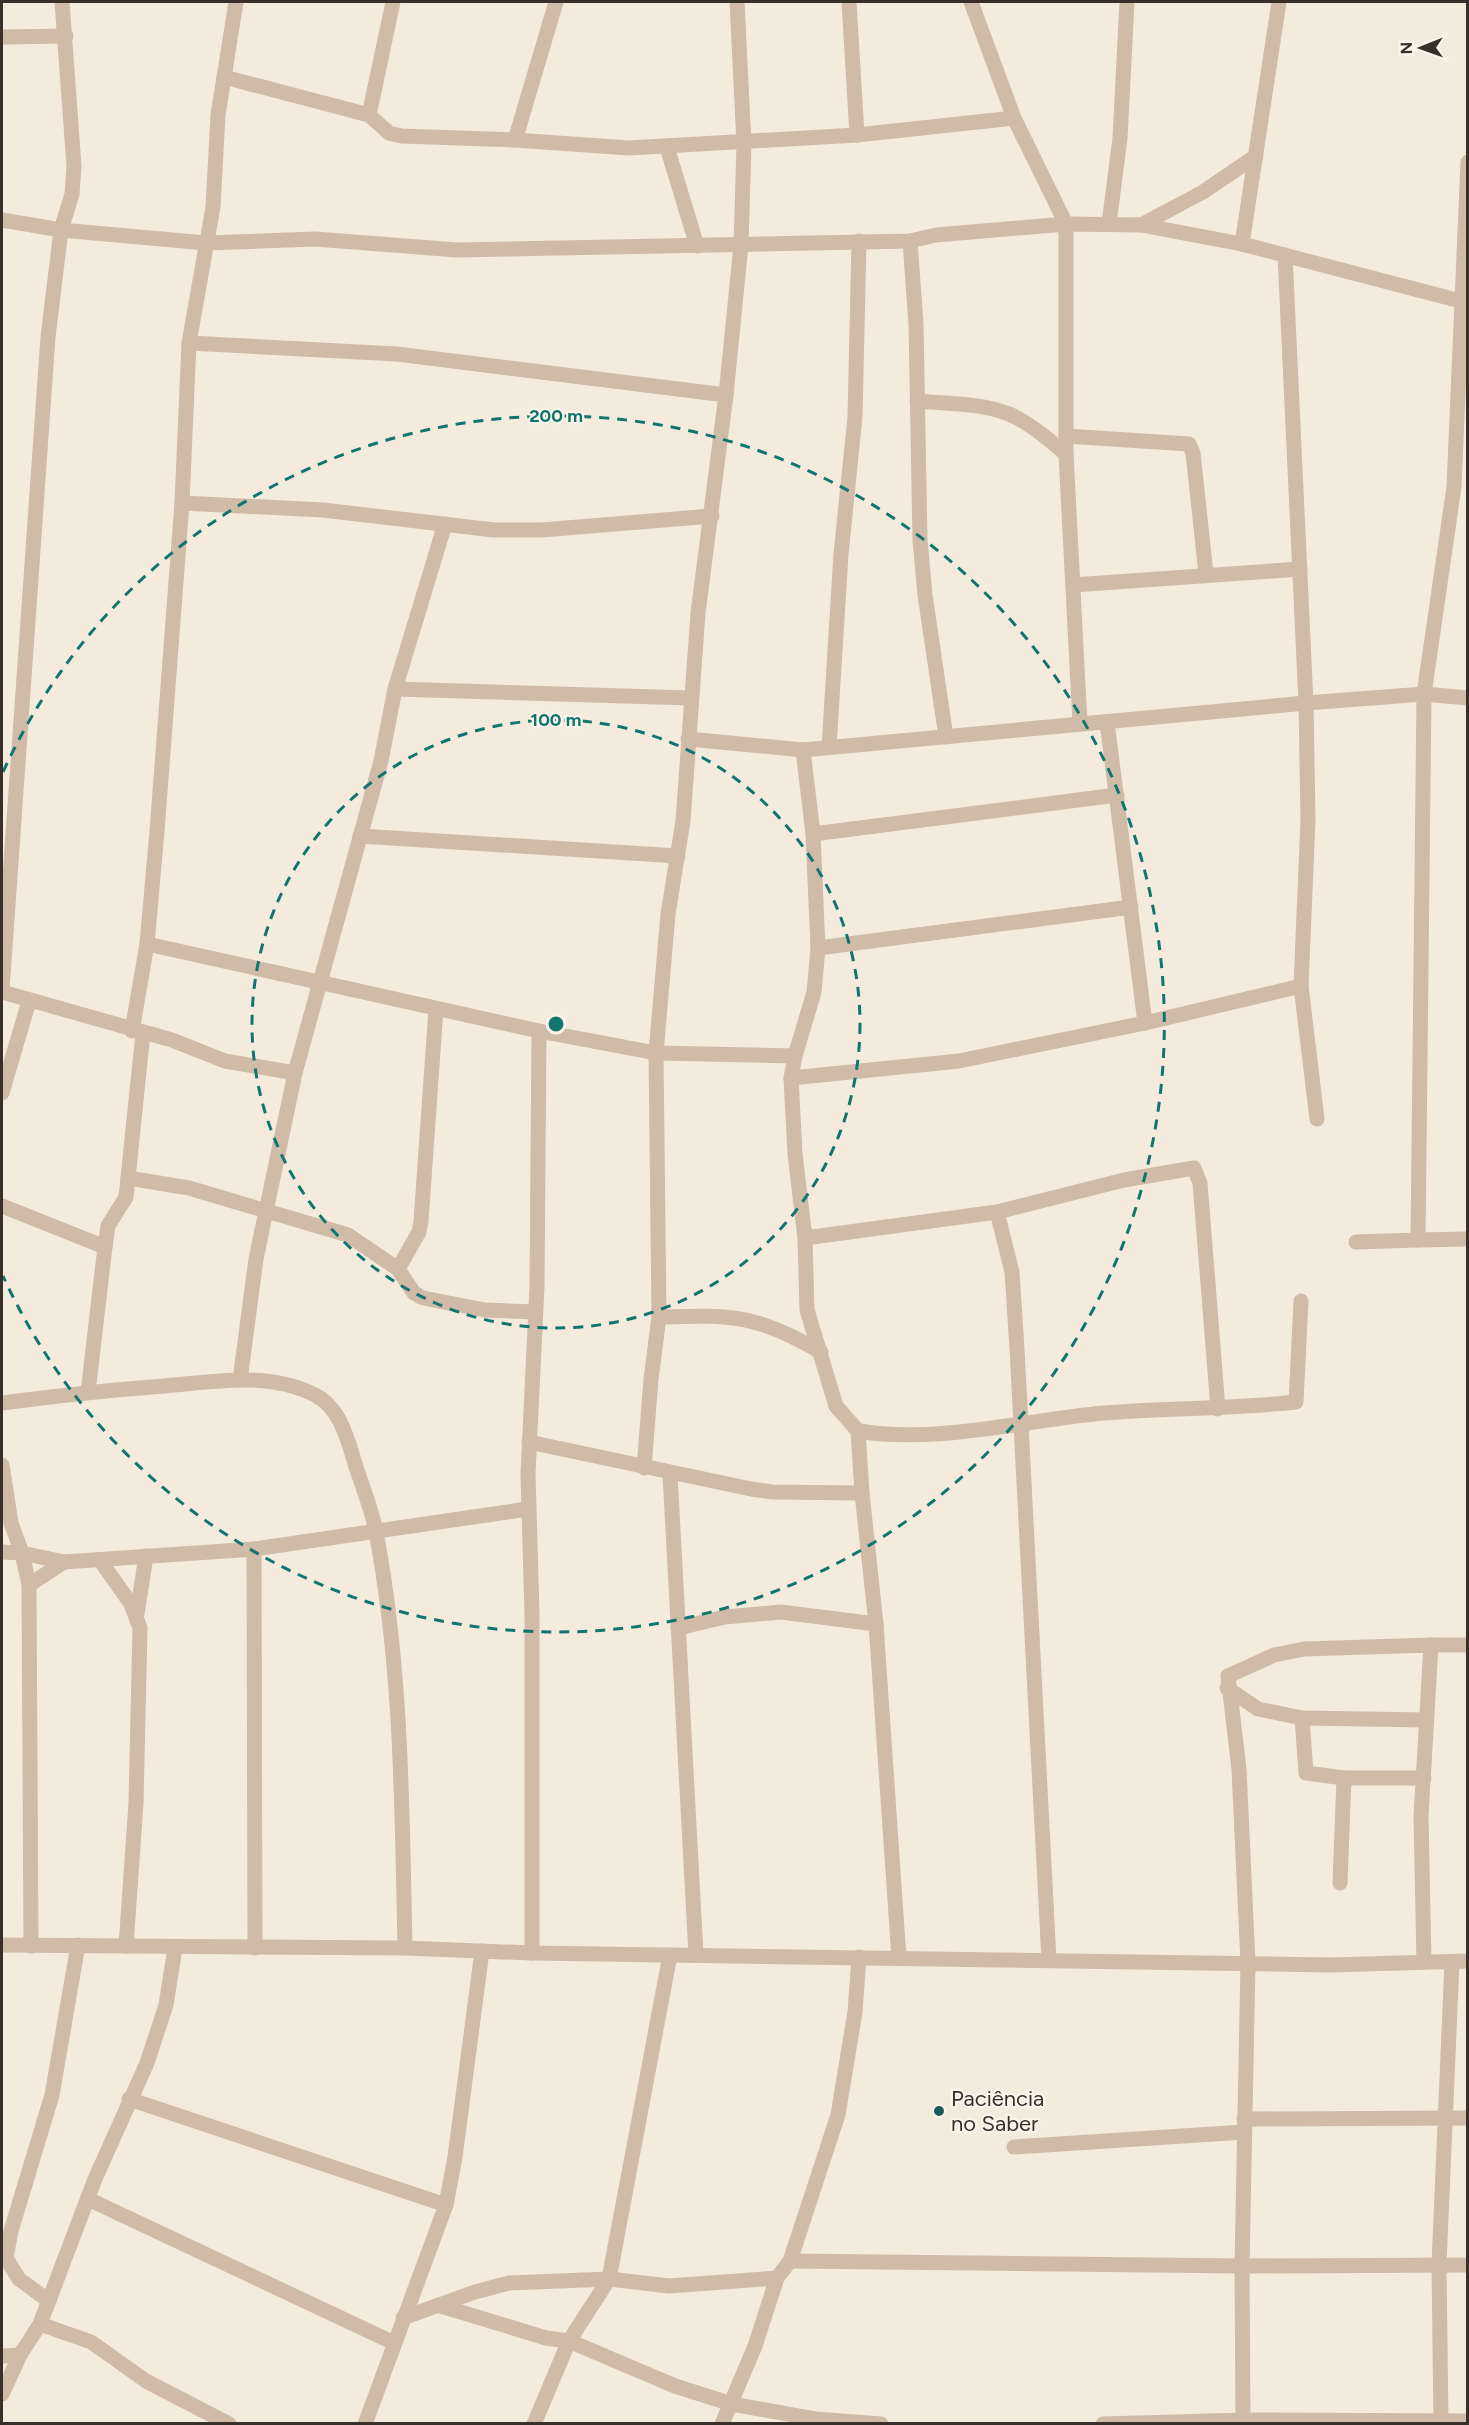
<svg xmlns="http://www.w3.org/2000/svg" width="1469" height="2425" font-family="Figtree,sans-serif">
<style>
.lines{fill:none;stroke-linecap:round;stroke-linejoin:round}
.minor{stroke:#cfbba7;stroke-width:15}
.ring{fill:none;stroke:#0f766e;stroke-width:3;stroke-dasharray:10 8}
.poi-dot{fill:#195961;stroke:#fcf4ea;stroke-width:2}
.labels{text-anchor:middle;dominant-baseline:central;stroke-width:4.5;stroke-linejoin:round;paint-order:stroke}
.poi-label{font-size:22px;fill:#3a2f28;stroke:#fcf4ea;text-anchor:start}
.centre{fill:#0f766e;stroke:#fcf4ea;stroke-width:3}
.ring-label{font-size:18px;text-anchor:middle;font-weight:bold;fill:#0f766e;stroke:#fcf4ea;stroke-width:4.5;stroke-linejoin:round;paint-order:stroke}
</style>
<rect width="100%" height="100%" fill="#f5ebdd"/>
<g class="lines">
<g class="minor">
<path d="M849,2L857,135"/>
<path d="M971,2L1014,118"/>
<path d="M2,37L66,36"/>
<path d="M224,77L369,115L389,133L401,136L515,140L629,148L857,135L1014,118L1066,224V454L1080,724"/>
<path d="M369,115L393,2"/>
<path d="M515,140L556,2"/>
<path d="M667,147L697,246"/>
<path d="M2,220L61,230L206,243L315,239L457,250L910,241L936,235L1066,224L1141,225L1242,244L1468,303"/>
<path d="M1109,224L1120,138L1127,2"/>
<path d="M1141,225L1203,192L1256,156"/>
<path d="M910,241L916,324L920,540L925,595L946,737"/>
<path d="M1242,244L1279,2"/>
<path d="M1285,255L1306,703L1308,820L1301,986L1317,1119"/>
<path d="M189,343L397,354L726,395"/>
<path d="M917,401C946,404 982,403 1009,414C1030,423 1048,439 1066,454"/>
<path d="M1066,436L1189,444L1193,453L1206,574"/>
<path d="M182,503L323,510L494,530H542L712,516"/>
<path d="M1073,585L1300,569"/>
<path d="M395,689L691,698"/>
<path d="M1107,722L1145,1023"/>
<path d="M688,739L803,750L1306,703L1424,694L1468,698"/>
<path d="M829,747L841,554L855,417L859,241"/>
<path d="M803,750L813,834L818,948L814,992L795,1056L791,1078L795,1154L805,1238L807,1310L836,1406L858,1431L862,1493L876,1624L899,1958"/>
<path d="M813,834L1117,795"/>
<path d="M360,836L678,856"/>
<path d="M147,944L539,1031L656,1053L795,1056"/>
<path d="M818,948L1131,907"/>
<path d="M2,990L48,337L61,230L72,194L74,166L62,2"/>
<path d="M2,992L172,1040L225,1061L295,1073"/>
<path d="M132,1031L147,944L157,831L182,503L189,343L213,207L218,115L236,2"/>
<path d="M791,1078L959,1061L1145,1023L1301,986"/>
<path d="M2,1093L29,1001"/>
<path d="M128,1178L189,1188L348,1235L398,1269L414,1293L423,1298L485,1310L535,1312"/>
<path d="M2,1206L105,1247L108,1226L126,1197L143,1033"/>
<path d="M997,1212L1012,1272L1017,1349L1049,1960"/>
<path d="M805,1238L997,1212L1124,1180L1194,1168L1200,1183L1218,1409"/>
<path d="M1418,1240L1468,1239"/>
<path d="M1356,1242L1418,1240L1424,694L1454,487L1468,162"/>
<path d="M398,1269L419,1232L421,1221L436,1009"/>
<path d="M659,1317C732,1315 756,1314 821,1352"/>
<path d="M240,1380L256,1259L295,1073L381,761L395,689L445,524"/>
<path d="M88,1392L105,1247"/>
<path d="M2,1403C56,1396 109,1390 164,1386C213,1382 270,1371 315,1395C341,1408 348,1441 356,1467C363,1488 372,1510 376,1532C402,1669 402,1809 405,1948"/>
<path d="M858,1431C937,1444 1025,1420 1104,1413C1168,1408 1232,1409 1296,1402L1301,1301"/>
<path d="M529,1442L751,1489L773,1492L862,1493"/>
<path d="M2,1465L11,1523L22,1553L29,1585L31,1946"/>
<path d="M644,1468L651,1379L659,1317L656,1053L668,914L683,821L698,613L726,395L741,245L744,144L737,2"/>
<path d="M670,1474L696,1955"/>
<path d="M254,1549L255,1948"/>
<path d="M2,1552L22,1553L64,1562L254,1549L528,1509"/>
<path d="M100,1560L131,1604L140,1628L136,1803L126,1946"/>
<path d="M29,1585L64,1562"/>
<path d="M137,1614L146,1556"/>
<path d="M678,1628L725,1617L781,1612L876,1624"/>
<path d="M1431,1645H1468"/>
<path d="M1227,1688L1258,1709L1302,1718L1426,1720"/>
<path d="M1302,1718L1306,1773L1344,1778H1424"/>
<path d="M1340,1883L1344,1778"/>
<path d="M2,1945L405,1948L532,1953L1331,1965L1468,1961"/>
<path d="M532,1953V1614L528,1474L537,1286L539,1031"/>
<path d="M129,2099L446,2205"/>
<path d="M1244,2119L1468,2118"/>
<path d="M1014,2147L1244,2132"/>
<path d="M88,2199L394,2343"/>
<path d="M790,2261L1242,2266L1468,2265"/>
<path d="M49,2301L19,2279L6,2258L11,2231L52,2095L78,1945"/>
<path d="M441,2306L546,2338L569,2341L675,2386L732,2404L815,2419L881,2424"/>
<path d="M403,2318L475,2292L509,2283L609,2279L669,2286L777,2278"/>
<path d="M40,2324L91,2342L146,2381L229,2424"/>
<path d="M2,2356L20,2355"/>
<path d="M2,2394L20,2355L40,2324L95,2179L147,2063L166,2005L175,1948"/>
<path d="M365,2424L446,2205L455,2157L482,1951"/>
<path d="M534,2424L569,2341L609,2279L670,1955"/>
<path d="M722,2424L755,2346L777,2278L790,2261L838,2115L855,2012L859,1957"/>
<path d="M1103,2424L1244,2420L1468,2421"/>
<path d="M1243,2424L1242,2266L1248,1963L1239,1769L1228,1676L1274,1655L1304,1649L1431,1645L1421,1816L1424,1962"/>
<path d="M1441,2424L1439,2264L1452,1962"/>
</g>
</g>
<g class="ring">
<circle cx="556" cy="1024" r="304"/>
<path d="M3 772A608 608 0 1 1 3 1276"/>
</g>
<circle class="poi-dot" cx="939" cy="2111" r="6"/>
<g class="labels">
<g class="poi-label">
<text x="951" y="2098">Paciência<tspan x="951" dy="25">no Saber</tspan></text>
</g>
</g>
<circle cx="556" cy="1024" r="9" class="centre"/>
<g class="ring-label">
<text x="556" y="422">200 m</text>
<text x="556" y="726">100 m</text>
</g>
<rect width="1469" height="2425" fill="none" stroke="#3a2f28" stroke-width="6"/>
<g transform="translate(1421 48) rotate(269)" stroke="#fcf4ea" stroke-width="4.5" paint-order="stroke">
<path d="M0-4.5L10 22L0 15L-10 22Z" fill="#3a2f28"/>
<text y="-9" font-size="16" font-weight="bold" text-anchor="middle" fill="#3a2f28">N</text>
</g>
</svg>
